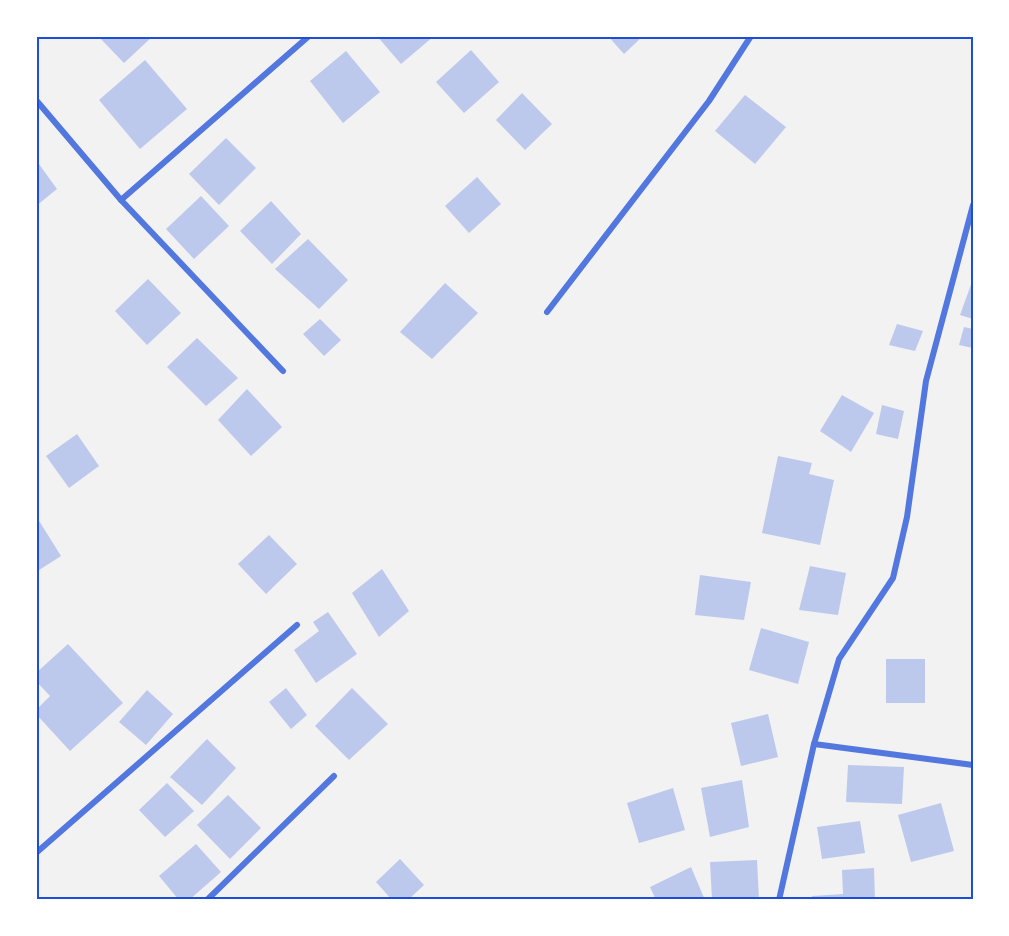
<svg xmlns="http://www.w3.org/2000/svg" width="1009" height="936" font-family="'Source Sans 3',sans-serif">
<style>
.building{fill:#bdc9ec}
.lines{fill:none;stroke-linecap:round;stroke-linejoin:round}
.minor{stroke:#5277de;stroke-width:6}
.neatline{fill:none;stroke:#1d4ed8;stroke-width:2}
</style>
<rect width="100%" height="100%" fill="#f2f2f2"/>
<g class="building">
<path d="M98,36H153L124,63Z"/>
<path d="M377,36H434L401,64Z"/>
<path d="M608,36H643L624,54Z"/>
<path d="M471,50L499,82L464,113L436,82Z"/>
<path d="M346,51L380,92L343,123L310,81Z"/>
<path d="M145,60L187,109L140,149L99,100Z"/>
<path d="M522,93L552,124L525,150L496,120Z"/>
<path d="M745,95L786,127L755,164L715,131Z"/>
<path d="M226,138L256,168L219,205L189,174Z"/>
<path d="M36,160L57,189L36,206Z"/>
<path d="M477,177L501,204L469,233L445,206Z"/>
<path d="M201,196L229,226L194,259L166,229Z"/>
<path d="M271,201L301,234L272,264L240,231Z"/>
<path d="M308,239L348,280L319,309L275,269Z"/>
<path d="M148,279L181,313L147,345L115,311Z"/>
<path d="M973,279V319L960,315Z"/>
<path d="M445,283L478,313L432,359L400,332Z"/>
<path d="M320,319L341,340L324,356L303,334Z"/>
<path d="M897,324L923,331L915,351L889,345Z"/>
<path d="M964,327L973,329V348L959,345Z"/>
<path d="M197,338L238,378L206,406L167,367Z"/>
<path d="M247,389L282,427L251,456L218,420Z"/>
<path d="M842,395L874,413L851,452L820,431Z"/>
<path d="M882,405L904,411L898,439L876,434Z"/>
<path d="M77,434L99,466L69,488L46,456Z"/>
<path d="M778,456L812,463L809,474L834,480L820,545L762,533Z"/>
<path d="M36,516L61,556L36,572Z"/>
<path d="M269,535L297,564L266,594L238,564Z"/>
<path d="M810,566L846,573L838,615L799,610Z"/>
<path d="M382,569L409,611L379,637L352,593Z"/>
<path d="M700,575L751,582L744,620L695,615Z"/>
<path d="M328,612L357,654L316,683L294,650L319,631L313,622Z"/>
<path d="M761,628L809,642L798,684L749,670Z"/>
<path d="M68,644L123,703L70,751L36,714V710L50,696L36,681V673Z"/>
<rect x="886" y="659" width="39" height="44"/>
<path d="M286,688L307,715L291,729L269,702Z"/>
<path d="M352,688L388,724L349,760L315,726Z"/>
<path d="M147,690L173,714L146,745L119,722Z"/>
<path d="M768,714L778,757L741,766L731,723Z"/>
<path d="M207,739L236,768L202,805L170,777Z"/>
<path d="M848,765L904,767L902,804L846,802Z"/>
<path d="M742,780L749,827L710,837L701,788Z"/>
<path d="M167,783L194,811L165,837L139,810Z"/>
<path d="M673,788L685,830L639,843L627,803Z"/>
<path d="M228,795L261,828L230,859L197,825Z"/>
<path d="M941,803L954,851L911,862L898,815Z"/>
<path d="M860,821L865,853L822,859L817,827Z"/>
<path d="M196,844L221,872L189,900H179L159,876Z"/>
<path d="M400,859L424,885L408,900H392L376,882Z"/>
<path d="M757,860L759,900H712L710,862Z"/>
<path d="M691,867L705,900H656L650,887Z"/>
<path d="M874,868L875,900H812V896L843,894L842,870Z"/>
</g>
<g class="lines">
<g class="minor">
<path d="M36,100L121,200L309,36"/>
<path d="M121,200L283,371"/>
<path d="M547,312L709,101L751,36"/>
<path d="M814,744L973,765"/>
<path d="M36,853L297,625"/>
<path d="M207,900L334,776"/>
<path d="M779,900L814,744L839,659L893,578L907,517L926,381L973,205"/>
</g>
</g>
<rect width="1009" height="936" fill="none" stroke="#ffffff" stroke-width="75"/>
<rect x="38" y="38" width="934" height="860" class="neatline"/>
</svg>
